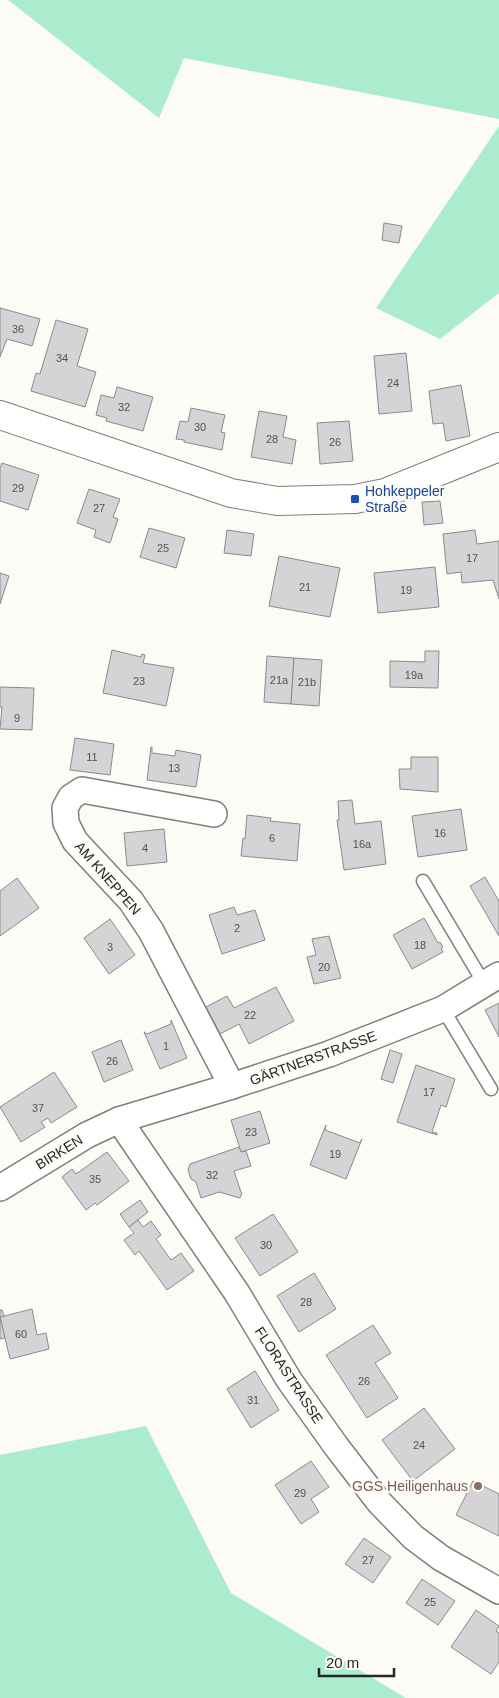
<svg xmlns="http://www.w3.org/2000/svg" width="499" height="1698" font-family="Arial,sans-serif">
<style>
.green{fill:#abecce}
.building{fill:#d6d3d6;stroke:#8c898c}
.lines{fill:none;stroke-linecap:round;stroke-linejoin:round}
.service-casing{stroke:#817f7b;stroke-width:15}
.minor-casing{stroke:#817f7b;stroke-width:28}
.tertiary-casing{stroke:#817f7b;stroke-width:30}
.service{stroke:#fff;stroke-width:12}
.minor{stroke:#fff;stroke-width:25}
.tertiary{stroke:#fff;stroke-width:28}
.transit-dot{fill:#1a4fb4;stroke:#fdfbf6;stroke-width:2}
.education-dot{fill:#8d6e63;stroke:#fdfbf6;stroke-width:2}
.labels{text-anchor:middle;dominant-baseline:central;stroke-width:4.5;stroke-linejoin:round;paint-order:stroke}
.number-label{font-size:11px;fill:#535151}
.transit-label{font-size:14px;fill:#164399;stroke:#fdfbf6;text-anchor:start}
.street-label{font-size:14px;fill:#272625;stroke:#fdfbf6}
.education-label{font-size:14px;fill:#785e54;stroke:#fdfbf6;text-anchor:end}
</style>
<rect width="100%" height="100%" fill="#fdfbf6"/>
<g class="green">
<path d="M8,0H499V119L184,58L159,118Z"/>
<path d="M499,126V293L440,339L376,308Z"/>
<path d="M146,1426L231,1593L406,1698H0V1455Z"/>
</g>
<g class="building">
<path d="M384,223L402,226L399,243L382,240Z"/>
<path d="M0,308L40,319L32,346L7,339L0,357Z"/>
<path d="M56,320L88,329L77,366L96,372L85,407L31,391L36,373L40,374Z"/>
<path d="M406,353L412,411L379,414L374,356Z"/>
<path d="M461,385L470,436L446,441L443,423L433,424L429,391Z"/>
<path d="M117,387L153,397L143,431L106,421L107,418L96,415L101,395L114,398Z"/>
<path d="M191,408L225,415L221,432L225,433L222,450L184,442V440L176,439L180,421L188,422Z"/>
<path d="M259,411L287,416L283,437L296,440L292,464L251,457Z"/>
<path d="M349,421L353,461L320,464L317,423Z"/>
<path d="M2,463L39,475L28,510L0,501V468Z"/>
<path d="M89,489L120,499L113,517L118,519L110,543L94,537L96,530L77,523Z"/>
<path d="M440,501L443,523L424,525L422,502Z"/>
<path d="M149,528L185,538L176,568L140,557Z"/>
<path d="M227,530L254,534L251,556L224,553Z"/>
<path d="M475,530L477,544L499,541V599L493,580L462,583L461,572L447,574L443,534Z"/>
<path d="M279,556L340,568L330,617L269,606Z"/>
<path d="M435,567L439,607L378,613L374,573Z"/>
<path d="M0,573L9,576L0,604Z"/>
<path d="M112,650L141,657L142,654L145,655L143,663L174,668L166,706L103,693Z"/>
<path d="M425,651H439L438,688L390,687V661L425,662Z"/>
<path d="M267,656L294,658L291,704L264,702Z"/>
<path d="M294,658L322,660L319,706L291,704Z"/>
<path d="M0,687L34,688L32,730L0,729L2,707H0Z"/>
<path d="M75,738L114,744L110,775L70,770Z"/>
<path d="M151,747H152V753L175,756L176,750L201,755L196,787L147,780Z"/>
<path d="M411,757H438V792L400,789L399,769H411Z"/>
<path d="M352,800L355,824L381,821L386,864L344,870L337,820H339L338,801Z"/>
<path d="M461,809L467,850L418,857L412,816Z"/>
<path d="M247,815L271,818L270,821L300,824L297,861L241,856L243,838L245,839Z"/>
<path d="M164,829L167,862L127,866L124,833Z"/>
<path d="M485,877L499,901V936L470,886Z"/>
<path d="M17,878L39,908L0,936V891Z"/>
<path d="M234,907L237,915L255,910L265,940L222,954L209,915Z"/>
<path d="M424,918L438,943L440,942L443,947L441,948L443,952L412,969L393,935Z"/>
<path d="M110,919L135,955L109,974L84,938Z"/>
<path d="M329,936L341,978L314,984L307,957L316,955L312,939Z"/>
<path d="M276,987L294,1021L249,1044L239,1024L220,1034L206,1007L227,996L234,1008Z"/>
<path d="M499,1003V1037L485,1010Z"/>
<path d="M171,1020L187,1058L160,1069L144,1032L147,1034L171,1024Z"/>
<path d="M121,1040L133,1070L104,1082L92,1052Z"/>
<path d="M390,1050L402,1054L393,1083L381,1079Z"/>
<path d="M416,1065L455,1079L446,1107L441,1105L432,1132L437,1133V1135L397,1122Z"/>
<path d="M54,1072L77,1107L51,1123L48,1118L41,1122L45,1127L21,1142L0,1107Z"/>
<path d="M260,1111L270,1143L241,1152L231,1120Z"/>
<path d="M326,1125L325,1130L360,1143L362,1139L346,1179L310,1165Z"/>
<path d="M239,1147L241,1152L246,1151L251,1166L234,1171L241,1192L242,1193L240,1198L219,1192L201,1198L196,1182L191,1179L188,1170L190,1164Z"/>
<path d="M107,1152L129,1181L97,1205L95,1203L86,1210L62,1177L72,1169L76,1174Z"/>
<path d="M140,1200L148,1212L129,1227L120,1214Z"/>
<path d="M273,1214L298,1252L260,1276L235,1238Z"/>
<path d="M138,1220L143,1227L151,1221L161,1235L156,1239L171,1260L181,1253L194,1271L167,1290L139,1251L135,1255L124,1240L134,1233L129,1227Z"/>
<path d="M314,1273L336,1309L299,1332L277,1296Z"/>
<path d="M32,1309L37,1335L46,1333L49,1349L10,1359L0,1317Z"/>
<path d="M0,1310H2L4,1316L0,1317L5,1338L0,1339Z"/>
<path d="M373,1325L391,1353L375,1363L398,1398L367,1418L326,1355Z"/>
<path d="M255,1371L279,1410L251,1428L227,1389Z"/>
<path d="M424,1408L455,1449L413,1481L382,1440Z"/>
<path d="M311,1461L329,1487L311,1499L319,1512L301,1524L275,1485Z"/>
<path d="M473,1481L499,1494V1536L456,1515Z"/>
<path d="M364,1538L391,1557L373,1583L345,1564Z"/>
<path d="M422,1579L455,1601L438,1625L406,1603Z"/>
<path d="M476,1610L499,1626L496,1631L499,1633V1662L491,1674L451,1647Z"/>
</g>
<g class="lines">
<g class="service-casing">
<g id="service">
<path d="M423,881L485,985"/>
<path d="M443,1009L491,1089"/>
</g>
</g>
<g class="minor-casing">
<g id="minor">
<path d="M214,814L82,790L71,797L65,808L66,823L75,841L131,901L151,931L232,1086"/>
<path d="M119,1120L237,1293L289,1380L336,1446L379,1502L413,1537L441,1558L499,1591"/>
<path d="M0,1188L87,1135L119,1120L232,1086L329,1054L443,1009L499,975"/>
</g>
</g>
<g class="tertiary-casing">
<path id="tertiary" d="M0,415L231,493L277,501L355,499L385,493L499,447"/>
</g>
<use href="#service" class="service"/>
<use href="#minor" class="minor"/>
<use href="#tertiary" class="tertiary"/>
</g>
<rect class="transit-dot" x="350" y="494" width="10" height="10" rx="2.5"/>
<circle class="education-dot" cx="478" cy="1486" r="5"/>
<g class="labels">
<g class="number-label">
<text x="18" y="329">36</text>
<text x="62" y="358">34</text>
<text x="393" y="383">24</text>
<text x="124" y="407">32</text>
<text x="200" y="427">30</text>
<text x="272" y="439">28</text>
<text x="335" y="442">26</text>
<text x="18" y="488">29</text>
<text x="99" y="508">27</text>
<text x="163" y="548">25</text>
<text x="472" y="558">17</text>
<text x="305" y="587">21</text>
<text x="406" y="590">19</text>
<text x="414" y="675">19a</text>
<text x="279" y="680">21a</text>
<text x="139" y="681">23</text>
<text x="307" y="682">21b</text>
<text x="17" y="718">9</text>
<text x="92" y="757">11</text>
<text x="174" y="768">13</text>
<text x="440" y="833">16</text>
<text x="272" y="838">6</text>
<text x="362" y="844">16a</text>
<text x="145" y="848">4</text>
<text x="237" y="928">2</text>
<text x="420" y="945">18</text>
<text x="110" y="947">3</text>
<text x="324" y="967">20</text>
<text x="250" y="1015">22</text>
<text x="166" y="1046">1</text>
<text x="112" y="1061">26</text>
<text x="429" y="1092">17</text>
<text x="38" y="1108">37</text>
<text x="251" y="1132">23</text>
<text x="335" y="1154">19</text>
<text x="212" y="1175">32</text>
<text x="95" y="1179">35</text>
<text x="266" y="1245">30</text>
<text x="306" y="1302">28</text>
<text x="21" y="1334">60</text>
<text x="364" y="1381">26</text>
<text x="253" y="1400">31</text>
<text x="419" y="1445">24</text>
<text x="300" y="1493">29</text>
<text x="368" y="1560">27</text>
<text x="430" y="1602">25</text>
</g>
<g class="transit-label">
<text x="365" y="491">Hohkeppeler<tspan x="365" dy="16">Straße</tspan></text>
</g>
<g class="street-label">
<text transform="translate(108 878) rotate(49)">AM KNEPPEN</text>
<text transform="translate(313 1058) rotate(-20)">GÄRTNERSTRASSE</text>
<text transform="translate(59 1152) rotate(-32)">BIRKEN</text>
<text transform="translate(289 1375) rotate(57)">FLORASTRASSE</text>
</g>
<g class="education-label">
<text x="468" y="1486">GGS Heiligenhaus</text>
</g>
</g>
<path d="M319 1668v8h75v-8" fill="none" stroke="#272625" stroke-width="2.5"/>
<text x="326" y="1668" font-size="15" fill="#272625" stroke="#fdfbf6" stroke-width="4" paint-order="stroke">20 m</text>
</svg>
